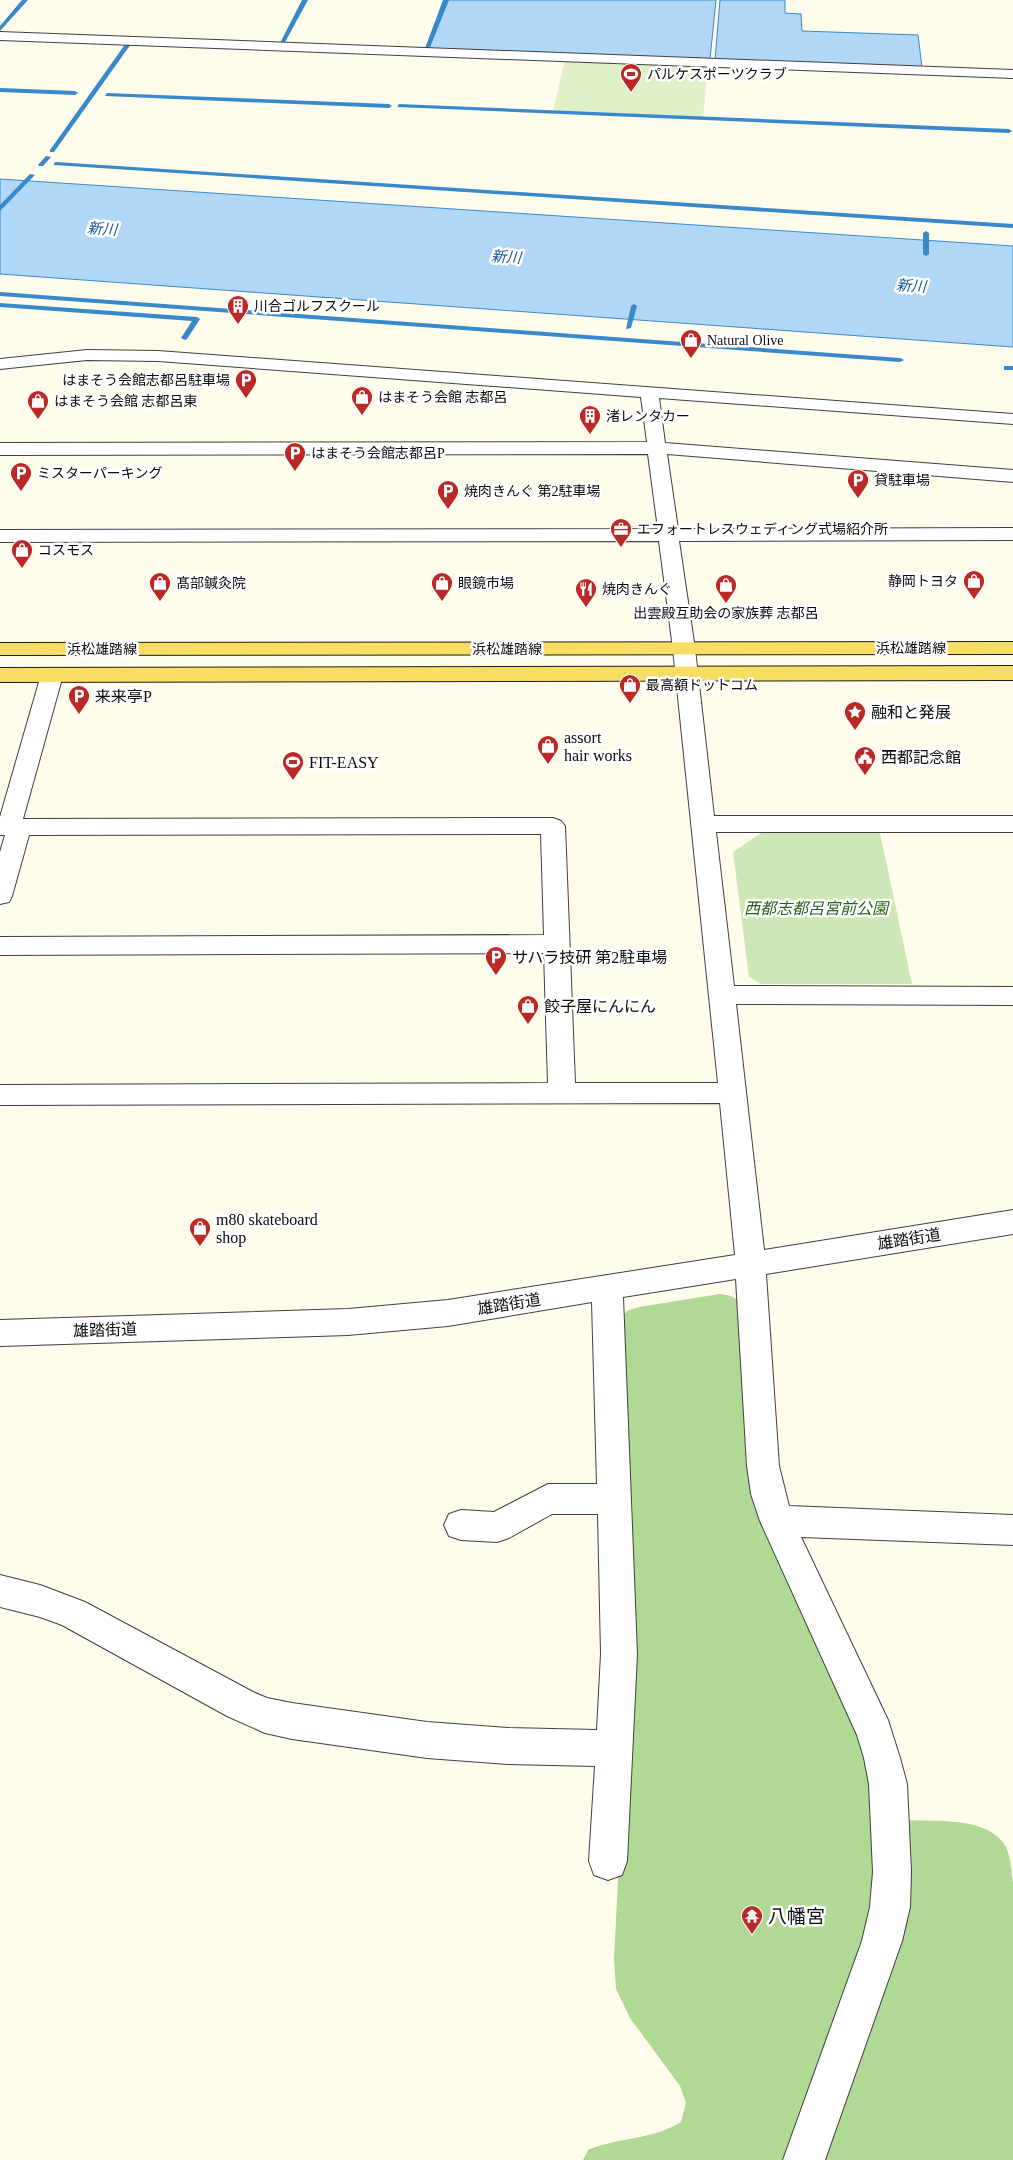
<svg xmlns="http://www.w3.org/2000/svg" width="1013" height="2160" font-family="'Times New Roman','Noto Sans JP',serif">
<style>
.green{fill:#cde8b6}
.forest{fill:#afd995}
.pitch{fill:#dff0c8}
.water{fill:#b1d7f6;stroke:#3888cc}
.lines{fill:none;stroke-linecap:round;stroke-linejoin:round}
.stream{fill:#3888cc;fill-rule:evenodd}
.minor-casing{stroke:#3f3f3f;stroke-width:2}
.major-casing{stroke:#1d1d1d;stroke-width:2}
.minor{fill:#fff;fill-rule:evenodd}
.major{fill:#f8dd63;fill-rule:evenodd}
.labels{text-anchor:middle;dominant-baseline:central;stroke-width:5;stroke-linejoin:round;paint-order:stroke}
.far-poi-label{font-size:14px;fill:#0c0c0c;stroke:#fff;text-anchor:start}
.far-street-label{font-size:14px;fill:#0c0c0c;stroke:#fff}
.far-water-label{font-size:15px;font-style:italic;fill:#175a9d;stroke:#fff}
.poi-label{font-size:16px;fill:#0c0c0c;stroke:#fff;text-anchor:start}
.park-label{font-size:16px;font-style:italic;fill:#27631d;stroke:#fff}
.street-label{font-size:16px;fill:#0c0c0c;stroke:#fff}
.near-poi-label{font-size:19px;fill:#0c0c0c;stroke:#fff;text-anchor:start}
</style>
<rect width="100%" height="100%" fill="#fffcec"/>
<path class="green" d="M761,833H880L912,984H761L749,977L733,852Z"/>
<path class="forest" d="M720,1294L731,1296L741,1302L754,1466L904,1820C935,1822 981,1816 1003,1842C1011,1853 1011,1870 1013,1883V2160H583L588,2150C618,2137 653,2140 681,2122L686,2103L680,2086L630,2018L616,1989L614,1960L628,1681L619,1319L627,1311L639,1307Z"/>
<path class="pitch" d="M565,59L708,65L703,118L553,112Z"/>
<g class="water">
<path d="M447,0H716L710,59L428,49Z"/>
<path d="M720,0H785V13L801,14L802,31L918,35L922,68L715,60Z"/>
<path d="M0,179L1013,246V347L0,274Z"/>
</g>
<g class="lines">
<g class="stream">
<path d="M22,0H28L0,31V26Z"/>
<path d="M302,0H308L284,44L279,45Z"/>
<path d="M443,0H449L429,50L424,51Z"/>
<path d="M126,43L131,44L54,152H50V150Z"/>
<path d="M0,88L75,91L78,93L75,95L0,92Z"/>
<path d="M107,93L389,104L392,106L389,108L105,96Z"/>
<path d="M399,104L1009,129L1012,131L1009,133L397,107Z"/>
<path d="M46,156L51,157L43,166H39L38,165Z"/>
<path d="M56,162L1013,224V228L54,165V163Z"/>
<path d="M30,174L35,175L0,211V205Z"/>
<path d="M926,231L929,233V254L926,256L923,254V233Z"/>
<path d="M0,292L900,358L904,360L900,362L0,296Z"/>
<path d="M0,303L197,317L200,319L187,339L185,340L181,338L192,321L0,307Z"/>
<path d="M634,304L637,306L631,328L626,329L631,306Z"/>
<rect x="1004" y="366" width="9" height="4"/>
</g>
<g class="minor-casing">
<g id="minor">
<path d="M0,32L1013,70V78L0,40Z"/>
<path d="M87,350L158,351L1013,414V424L659,398L665,443L1013,470V482L667,454L678,529L1013,528V540L679,541L695,649L714,816H1013V832H716L734,986L1013,987V1005L736,1004L764,1250L1013,1210V1234L766,1274L779,1466L789,1506L1013,1515V1545L801,1537L888,1720L900,1758L907,1784L911,1872L910,1907L902,1941L825,2160H783L862,1941L870,1907L873,1872L869,1784L864,1758L857,1735L760,1521L751,1494L747,1466L736,1279L623,1297L637,1654L627,1861L622,1875L608,1880L594,1875L589,1861L595,1766L508,1764L427,1758L292,1739L265,1733L227,1716L62,1625L40,1617L0,1607V1575L40,1585L85,1602L253,1692L267,1698L292,1703L427,1722L508,1728L597,1730L601,1654L598,1514H552L509,1538L497,1542L461,1540L449,1536L444,1525L449,1514L461,1510L494,1512L548,1484H597L592,1302L448,1326L348,1335L0,1346V1320L348,1309L448,1300L735,1255L720,1103L0,1105V1085L548,1083L544,953L0,955V937L544,935L541,834L29,835L12,896L9,902L0,904V852L5,835H0V817L41,675L44,670L52,668L60,670L63,675L23,819L553,818L561,821L565,826L575,1083H718L673,649L659,541L0,542V530L658,529L648,454L0,455V443L647,442L641,397L158,361L87,360L0,369V359Z"/>
</g>
</g>
<g class="major-casing">
<g id="major">
<path d="M1013,642V654L0,655V643Z"/>
<path d="M1013,666V680L0,682V668Z"/>
</g>
</g>
<use href="#minor" class="minor"/>
<use href="#major" class="major"/>
</g>
<defs>
<g id="stadium-pin" transform="scale(1.125)"><path d="M0 17L-7.5 6A9.5 9.5 0 1 1 7.5 6Z" fill="#bb2825" stroke="#fff"/><path d="M0-5a6.5 5 0 1 0 0 10a6.5 5 0 1 0 0-10ZM-3.5-1.8h7v3.6h-7Z" fill="#fff"/></g>
<g id="building-pin" transform="scale(1.125)"><path d="M0 17L-7.5 6A9.5 9.5 0 1 1 7.5 6Z" fill="#bb2825" stroke="#fff"/><path d="M-4-6H4V6H1V3H-1V6H-4ZM-2.5-4.3h1.7v1.8h-1.7ZM.8-4.3h1.7v1.8H.8ZM-2.5-1h1.7V.8h-1.7ZM.8-1h1.7V.8H.8Z" fill="#fff"/></g>
<g id="shop-pin" transform="scale(1.125)"><path d="M0 17L-7.5 6A9.5 9.5 0 1 1 7.5 6Z" fill="#bb2825" stroke="#fff"/><path d="M-5-2.5h2.3a2.7 3.5 0 0 1 5.4 0H5L5.5 6h-11ZM-1.5-2.5h3a1.5 2.3 0 0 0-3 0Z" fill="#fff"/></g>
<g id="parking-pin" transform="scale(1.125)"><path d="M0 17L-7.5 6A9.5 9.5 0 1 1 7.5 6Z" fill="#bb2825" stroke="#fff"/><path d="M-3.5-5.5H1a3.5 3.5 0 0 1 0 7H-1V5.5H-3.5ZM-1-3.4V-.6H.8a1.4 1.4 0 0 0 0-2.8Z" fill="#fff"/></g>
<g id="office-pin" transform="scale(1.125)"><path d="M0 17L-7.5 6A9.5 9.5 0 1 1 7.5 6Z" fill="#bb2825" stroke="#fff"/><path d="M-6-3h4V-5.5h4V-3h4V5H-6ZM-1-4.5V-3h2v-1.5ZM-6 0V1H6V0Z" fill="#fff"/></g>
<g id="restaurant-pin" transform="scale(1.125)"><path d="M0 17L-7.5 6A9.5 9.5 0 1 1 7.5 6Z" fill="#bb2825" stroke="#fff"/><path d="M-5-6h1v4h1v-4h1v4h1v-4h1v5L-1.5 .5V6h-2V.5L-5-1ZM5-6V6H3V1.5H1.5Q1.5-4 5-6Z" fill="#fff"/></g>
<g id="sight-pin" transform="scale(1.125)"><path d="M0 17L-7.5 6A9.5 9.5 0 1 1 7.5 6Z" fill="#bb2825" stroke="#fff"/><path d="M0-6L1.8-2.2L6-1.7L2.9 1.2L3.7 5.4L0 3.3L-3.7 5.4L-2.9 1.2L-6-1.7L-1.8-2.2Z" fill="#fff"/></g>
<g id="civic-pin" transform="scale(1.125)"><path d="M0 17L-7.5 6A9.5 9.5 0 1 1 7.5 6Z" fill="#bb2825" stroke="#fff"/><path d="M-.6-6.5H3V-4.5H.6V-3L4-1V1h2V6H-6V1h2V-1L-.6-3ZM-1.2 2.5V6h2.4V2.5Z" fill="#fff"/></g>
<g id="temple-pin" transform="scale(1.125)"><path d="M0 17L-7.5 6A9.5 9.5 0 1 1 7.5 6Z" fill="#bb2825" stroke="#fff"/><path d="M0-6L5-2H3V0L6.5 2.5H4V6H1.5V3h-3V6H-4V2.5H-6.5L-3 0V-2H-5Z" fill="#fff"/></g>
</defs>
<g fill-rule="evenodd">
<use href="#stadium-pin" x="631" y="74"/>
<use href="#building-pin" x="238" y="306"/>
<use href="#shop-pin" x="691" y="340"/>
<use href="#parking-pin" x="246" y="380"/>
<use href="#shop-pin" x="362" y="397"/>
<use href="#shop-pin" x="38" y="401"/>
<use href="#building-pin" x="590" y="416"/>
<use href="#parking-pin" x="295" y="453"/>
<use href="#parking-pin" x="21" y="473"/>
<use href="#parking-pin" x="858" y="480"/>
<use href="#parking-pin" x="448" y="491"/>
<use href="#office-pin" x="621" y="529"/>
<use href="#shop-pin" x="22" y="550"/>
<use href="#shop-pin" x="974" y="581"/>
<use href="#shop-pin" x="160" y="583"/>
<use href="#shop-pin" x="442" y="583"/>
<use href="#shop-pin" x="726" y="585"/>
<use href="#restaurant-pin" x="586" y="589"/>
<use href="#shop-pin" x="630" y="685"/>
<use href="#parking-pin" x="79" y="696"/>
<use href="#sight-pin" x="855" y="712"/>
<use href="#shop-pin" x="548" y="746"/>
<use href="#civic-pin" x="865" y="757"/>
<use href="#stadium-pin" x="293" y="762"/>
<use href="#parking-pin" x="496" y="957"/>
<use href="#shop-pin" x="528" y="1006"/>
<use href="#shop-pin" x="200" y="1228"/>
<use href="#temple-pin" x="752" y="1916"/>
</g>
<g class="labels">
<g class="far-poi-label">
<text x="647" y="74">パルケスポーツクラブ</text>
<text x="254" y="306">川合ゴルフスクール</text>
<text x="707" y="340">Natural Olive</text>
<text x="230" y="380" text-anchor="end">はまそう会館志都呂駐車場</text>
<text x="378" y="397">はまそう会館 志都呂</text>
<text x="54" y="401">はまそう会館 志都呂東</text>
<text x="606" y="416">渚レンタカー</text>
<text x="311" y="453">はまそう会館志都呂P</text>
<text x="37" y="473">ミスターパーキング</text>
<text x="874" y="480">貸駐車場</text>
<text x="464" y="491">焼肉きんぐ 第2駐車場</text>
<text x="637" y="529">エフォートレスウェディング式場紹介所</text>
<text x="38" y="550">コスモス</text>
<text x="958" y="581" text-anchor="end">静岡トヨタ</text>
<text x="176" y="583">髙部鍼灸院</text>
<text x="458" y="583">眼鏡市場</text>
<text x="602" y="589">焼肉きんぐ</text>
<text x="726" y="613" text-anchor="middle">出雲殿互助会の家族葬 志都呂</text>
<text x="646" y="685">最高額ドットコム</text>
</g>
<g class="far-street-label">
<text x="911" y="648">浜松雄踏線</text>
<text x="102" y="649">浜松雄踏線</text>
<text x="507" y="649">浜松雄踏線</text>
</g>
<g class="far-water-label">
<text transform="translate(102 229) rotate(4)">新川</text>
<text transform="translate(506 257) rotate(4)">新川</text>
<text transform="translate(911 286) rotate(4)">新川</text>
</g>
<g class="poi-label">
<text x="95" y="696">来来亭P</text>
<text x="871" y="712">融和と発展</text>
<text x="564" y="737">assort<tspan x="564" dy="18">hair works</tspan></text>
<text x="881" y="757">西都記念館</text>
<text x="309" y="762">FIT-EASY</text>
<text x="512" y="957">サハラ技研 第2駐車場</text>
<text x="544" y="1006">餃子屋にんにん</text>
<text x="216" y="1219">m80 skateboard<tspan x="216" dy="18">shop</tspan></text>
</g>
<g class="park-label">
<text x="816" y="908">西都志都呂宮前公園</text>
</g>
<g class="street-label">
<text transform="translate(909 1239) rotate(-9)">雄踏街道</text>
<text transform="translate(509 1304) rotate(-9)">雄踏街道</text>
<text transform="translate(105 1330) rotate(-2)">雄踏街道</text>
</g>
<g class="near-poi-label">
<text x="768" y="1916">八幡宮</text>
</g>
</g>
</svg>
